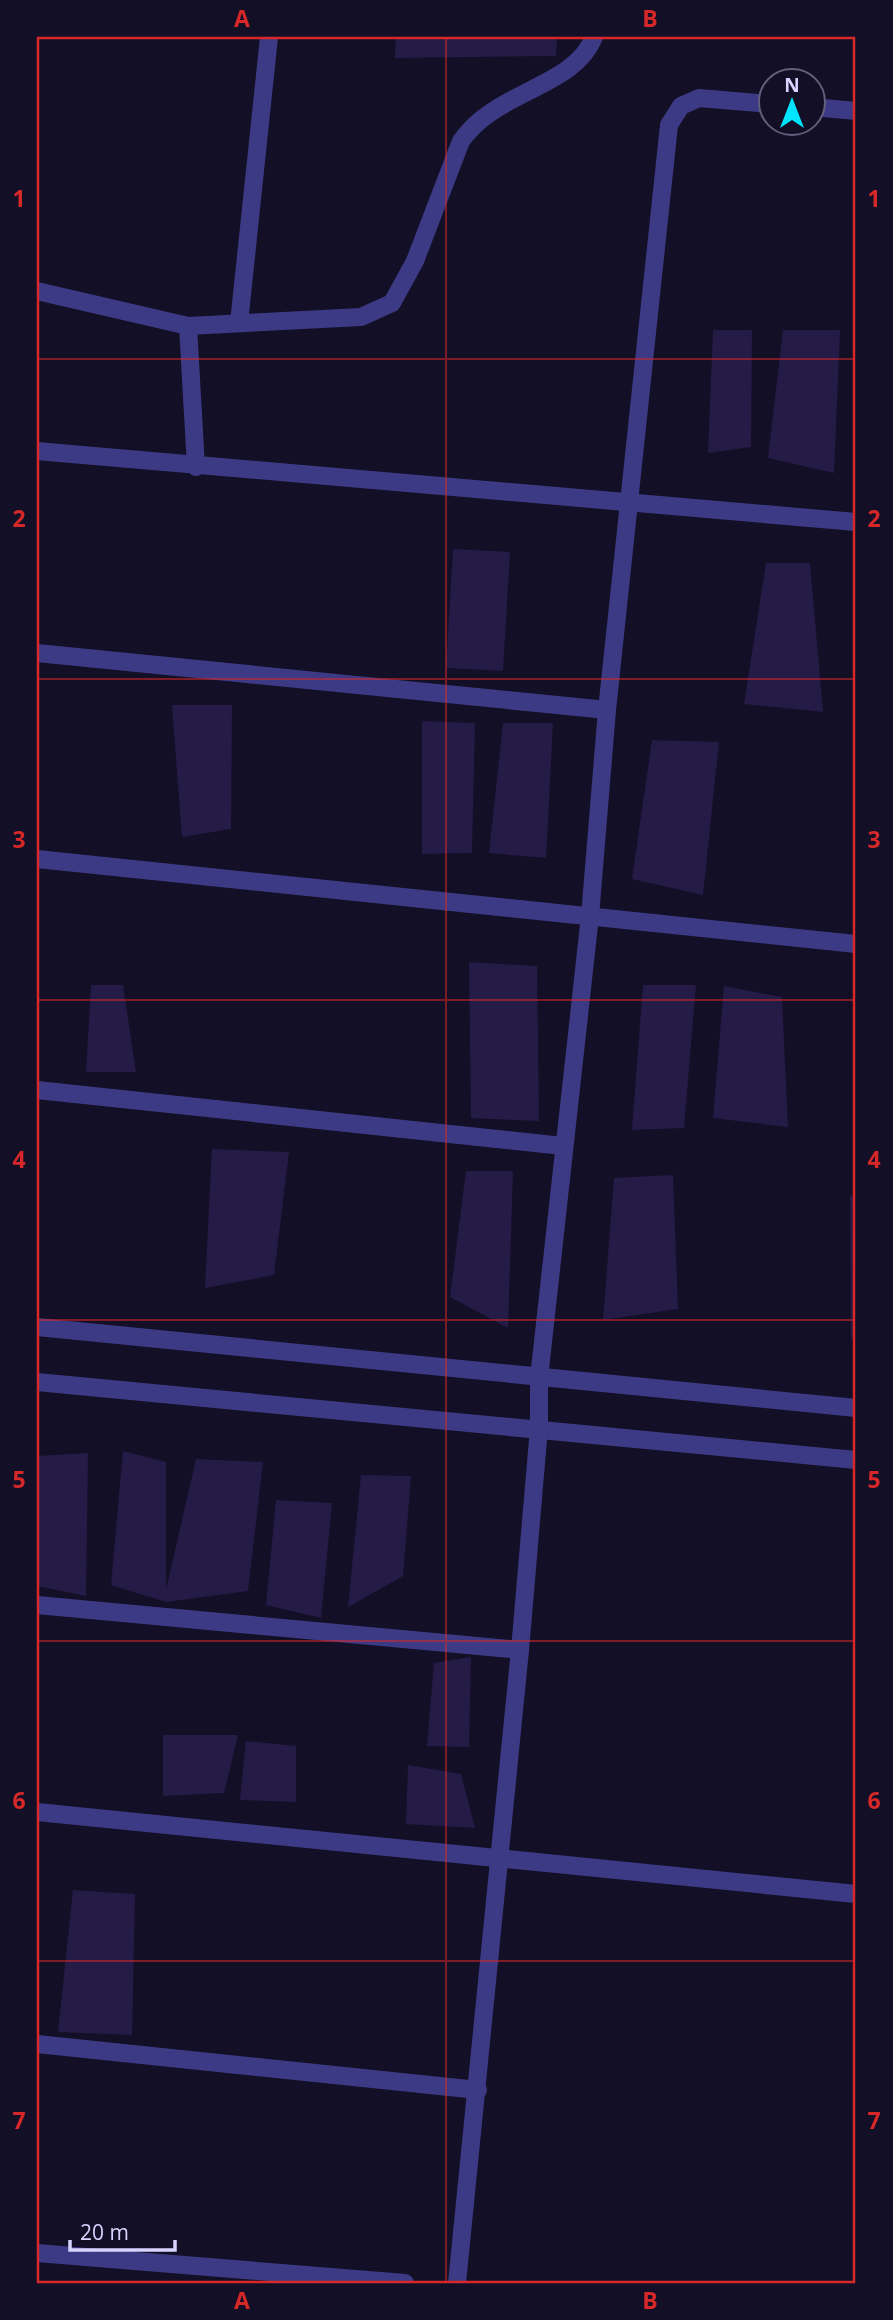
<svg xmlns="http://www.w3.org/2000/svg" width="893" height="2320" font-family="'Open Sans',sans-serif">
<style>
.building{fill:#241b47}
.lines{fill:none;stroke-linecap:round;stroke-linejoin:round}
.minor{stroke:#3d3a85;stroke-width:18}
.grid{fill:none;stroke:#d62828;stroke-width:2;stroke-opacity:0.55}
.neatline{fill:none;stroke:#d62828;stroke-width:2.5}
.grid-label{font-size:23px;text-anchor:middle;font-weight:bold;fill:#d62828}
</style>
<rect width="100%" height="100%" fill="#130f26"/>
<g class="building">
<path d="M396,37H557L556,56L395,58Z"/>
<path d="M713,330H752L751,447L708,453Z"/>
<path d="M783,330H840L834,473L768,458Z"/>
<path d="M453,549L510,552L503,671L446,668Z"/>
<path d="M766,563H810L823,712L744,704Z"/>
<path d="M172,705H232L231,829L182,837Z"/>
<path d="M422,721L475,723L472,853L422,854Z"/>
<path d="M503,723H553L546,858L489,853Z"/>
<path d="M652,740L719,742L703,895L632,879Z"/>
<path d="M469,962L537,966L539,1121L471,1118Z"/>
<path d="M91,985H123L136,1072H86Z"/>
<path d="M643,985H696L684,1128L632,1130Z"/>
<path d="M724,986L782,997L788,1127L713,1118Z"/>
<path d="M212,1149L289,1152L274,1275L205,1288Z"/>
<path d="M466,1171H513L508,1328L450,1297Z"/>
<path d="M673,1175L678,1309L603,1320L614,1178Z"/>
<path d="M850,1195L856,1196V1339H851Z"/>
<path d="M123,1451L166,1462V1590L196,1459L263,1462L248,1591L166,1602L111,1585Z"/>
<path d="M88,1453L86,1596L37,1586V1456Z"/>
<path d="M361,1475L411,1476L403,1576L348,1607Z"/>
<path d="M276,1500L332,1503L321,1618L266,1605Z"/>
<path d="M471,1657L469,1747L427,1746L434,1663Z"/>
<path d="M163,1735H238L224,1793L163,1796Z"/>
<path d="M246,1741L296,1746V1802L240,1800Z"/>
<path d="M408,1765L461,1774L475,1828L406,1824Z"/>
<path d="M73,1890L135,1894L132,2035L58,2032Z"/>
</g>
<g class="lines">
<g class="minor">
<path d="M812,107L856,111"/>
<path d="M37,291L188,326L361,317L392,303L415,261L461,141C496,90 574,88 594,37"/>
<path d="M239,323L269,37"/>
<path d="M188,326L196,467"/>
<path d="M37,451L856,522"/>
<path d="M37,653L607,710"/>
<path d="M37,859L856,944"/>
<path d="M37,1090L563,1146"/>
<path d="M37,1327L856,1408"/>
<path d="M37,1382L856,1460"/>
<path d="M37,1605L520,1650"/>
<path d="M37,1812L856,1894"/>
<path d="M37,2044L478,2090"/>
<path d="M37,2253L405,2283"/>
<path d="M457,2283L520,1650L539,1428V1378L590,916L607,710L669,125L681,106L699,98L770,104"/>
</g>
</g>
<path class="grid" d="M446,37V2283M37,359H856M37,679H856M37,1000H856M37,1320H856M37,1641H856M37,1961H856"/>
<rect width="893" height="2320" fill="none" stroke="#130f26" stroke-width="77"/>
<g transform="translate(792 102)"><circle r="33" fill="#130f26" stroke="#625e7d" stroke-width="2"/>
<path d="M0-5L12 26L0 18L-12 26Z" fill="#00e5ff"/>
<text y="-10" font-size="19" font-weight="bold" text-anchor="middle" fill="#d9d4ff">N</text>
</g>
<path d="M70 2240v10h105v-10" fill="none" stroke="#d9d4ff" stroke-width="3.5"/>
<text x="80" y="2240" font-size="21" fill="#d9d4ff" stroke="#130f26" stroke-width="5" paint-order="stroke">20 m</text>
<rect x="38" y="38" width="816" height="2244" class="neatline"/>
<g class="grid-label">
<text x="242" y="27">A</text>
<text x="650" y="27">B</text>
<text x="19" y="207">1</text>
<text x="874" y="207">1</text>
<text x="19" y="527">2</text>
<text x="874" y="527">2</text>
<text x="19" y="848">3</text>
<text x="874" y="848">3</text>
<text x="19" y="1168">4</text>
<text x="874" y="1168">4</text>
<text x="19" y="1488">5</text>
<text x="874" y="1488">5</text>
<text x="19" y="1809">6</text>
<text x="874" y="1809">6</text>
<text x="19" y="2129">7</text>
<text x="874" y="2129">7</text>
<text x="242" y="2309">A</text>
<text x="650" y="2309">B</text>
</g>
</svg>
